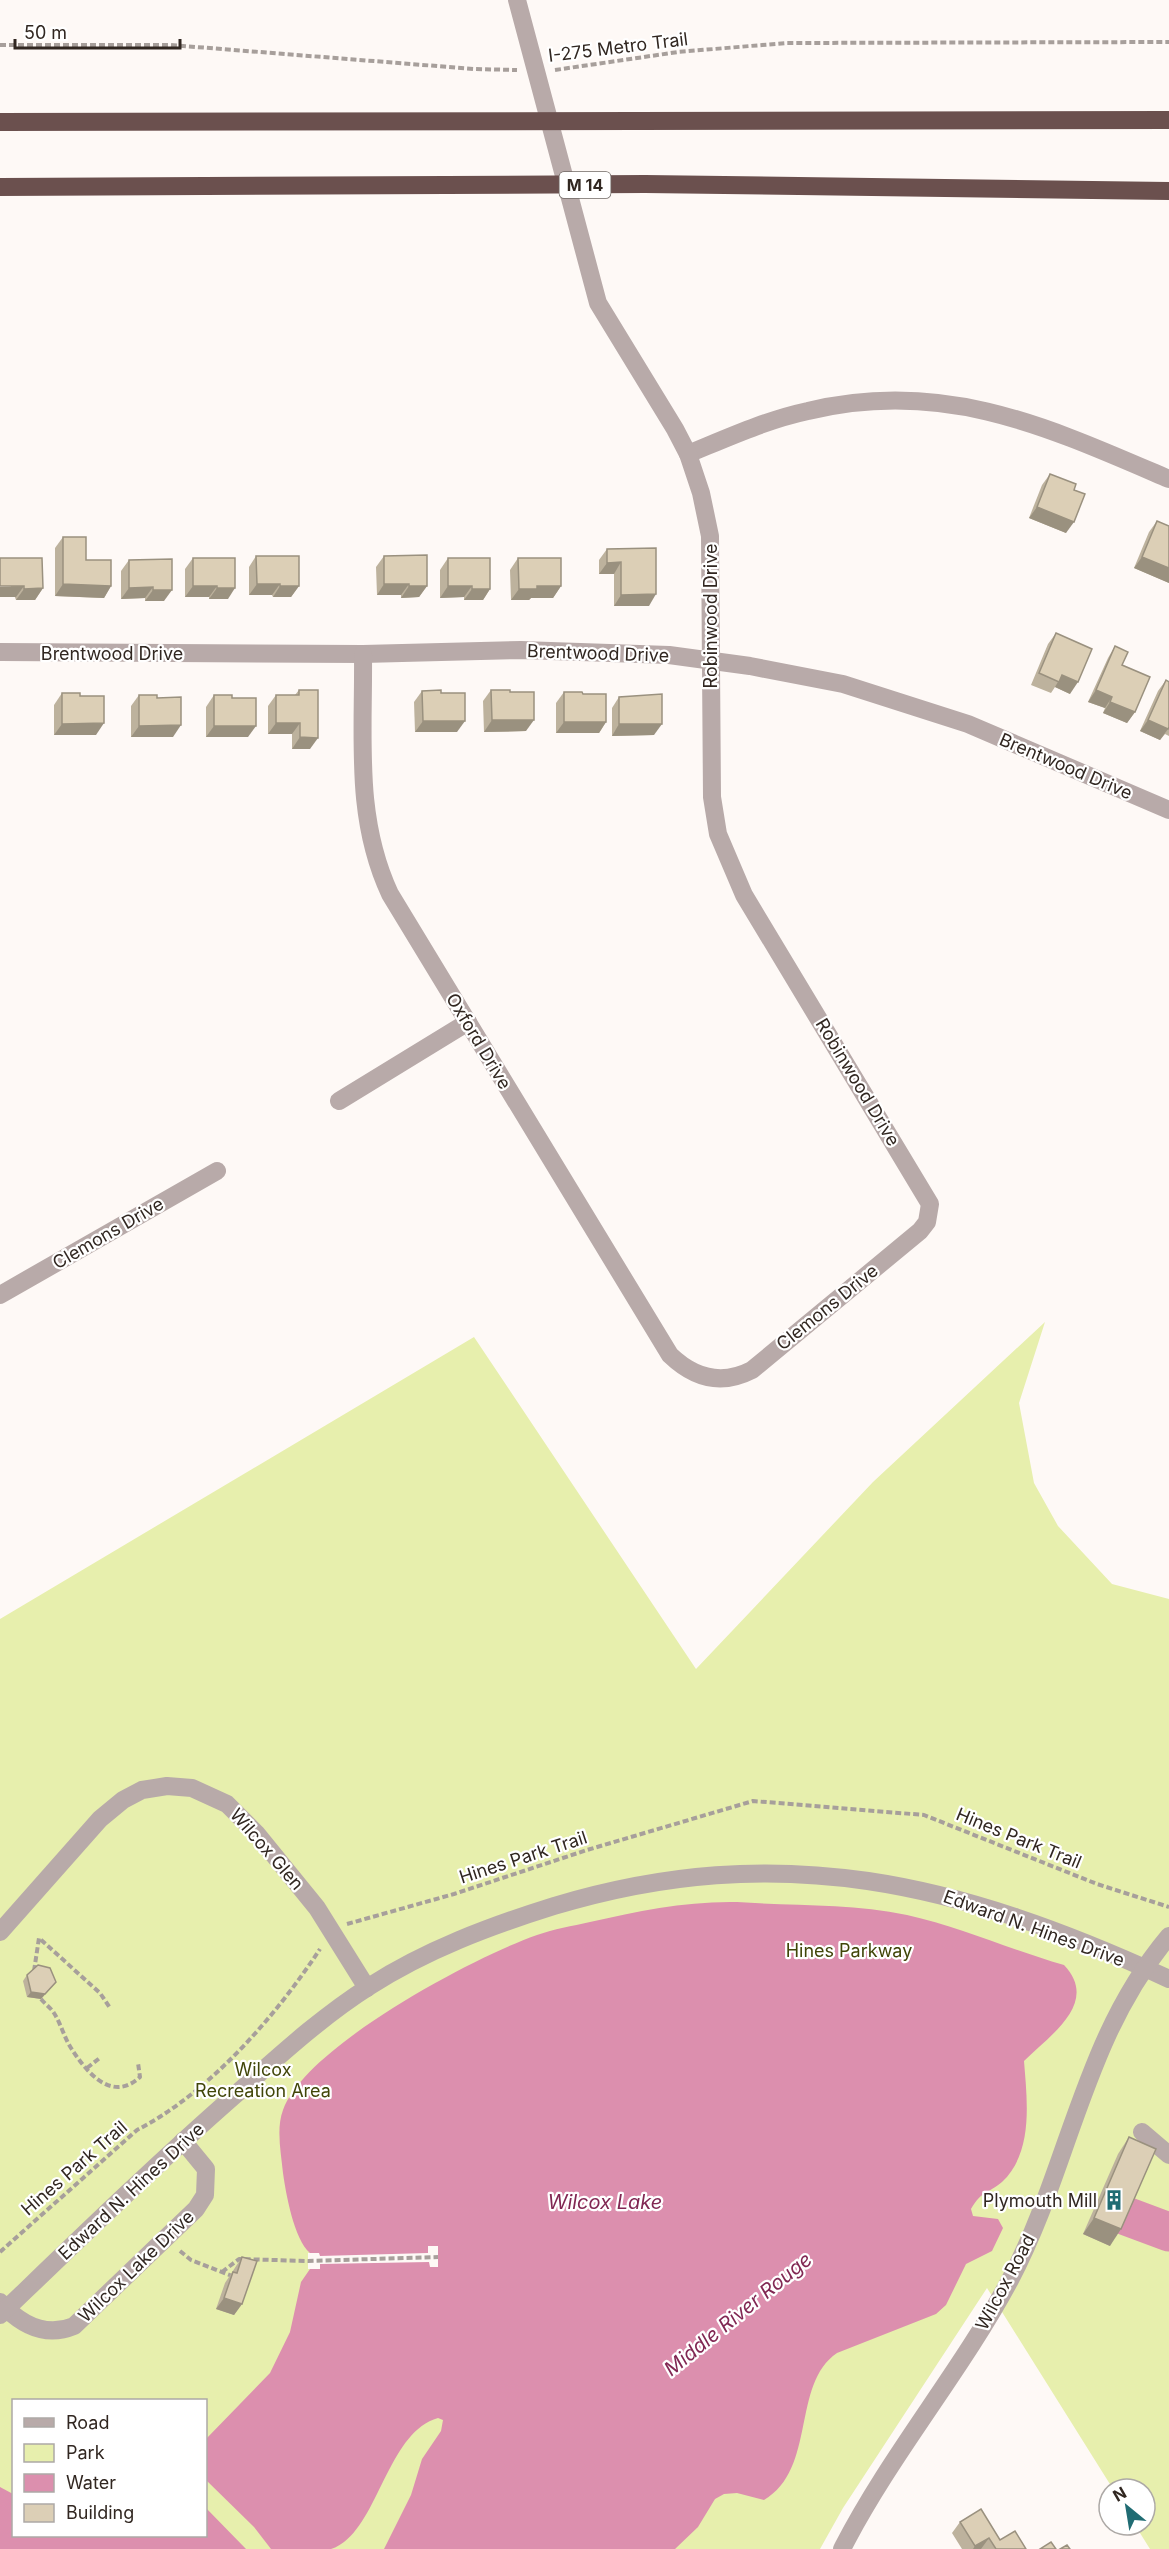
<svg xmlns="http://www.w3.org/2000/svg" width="1169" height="2549" font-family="Inter,sans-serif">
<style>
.green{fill:#e7efad;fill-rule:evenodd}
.water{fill:#dc8fae}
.pier{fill:#fef9f6}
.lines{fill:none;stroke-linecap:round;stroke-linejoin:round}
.river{stroke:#dc8fae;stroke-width:39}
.path{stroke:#a79f9b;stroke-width:4;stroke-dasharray:6 3;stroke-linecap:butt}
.minor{stroke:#b8aaa9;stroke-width:18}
.highway{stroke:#6b504e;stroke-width:18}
.wall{fill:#bdb29d}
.shaded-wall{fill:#9a917f}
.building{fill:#dccfb6;stroke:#9a917f;stroke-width:1.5}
.labels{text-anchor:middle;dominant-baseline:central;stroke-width:4.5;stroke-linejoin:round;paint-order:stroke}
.shield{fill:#fff;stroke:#6f6864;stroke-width:1.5}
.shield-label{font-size:16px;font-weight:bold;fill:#312721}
.street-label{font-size:18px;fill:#312721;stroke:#fff}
.park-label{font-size:18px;fill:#414609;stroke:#fff}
.poi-label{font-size:18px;fill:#312721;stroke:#fff;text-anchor:end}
.water-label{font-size:20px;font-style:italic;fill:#812753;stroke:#fff}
</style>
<rect width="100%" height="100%" fill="#fef9f6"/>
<path class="green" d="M1045,1322L1019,1403L1034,1483L1058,1526L1112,1584L1169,1599V2549H1150L1135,2525H1145V2489H1113L987,2288L843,2508L820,2549H0V1619L474,1337L696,1669L873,1482ZM14,2400H206V2536H14Z"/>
<g class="water">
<path d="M737,1902C793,1906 852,1903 907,1915C961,1927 1011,1950 1064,1965C1100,2003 1050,2035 1024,2061C1027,2100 1034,2152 1002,2182C988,2194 982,2190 971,2209L973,2216L998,2219L1003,2228L992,2251L966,2264L946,2305L936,2314L837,2353C791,2384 817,2469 764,2500L737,2493L724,2494L715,2499L698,2527L675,2549H384L411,2495L422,2459L441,2431L443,2420L438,2418C385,2433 378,2534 331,2549C317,2549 287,2549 271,2549L254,2527L206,2480V2439L270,2373L290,2332L301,2282L310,2269V2253C294,2239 286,2194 283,2173C281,2152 276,2129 283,2110C306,2046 474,1957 537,1935C554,1929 572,1926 590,1922C639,1911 686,1901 737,1902Z"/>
<path d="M0,2487L13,2494L14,2536H206V2508L246,2549H0Z"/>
</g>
<path class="pier" d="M428,2246H438V2267H430L429,2262L320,2264V2269H308V2253H319L320,2256L428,2253Z"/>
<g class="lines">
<path class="river" d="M1126,2216L1169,2232"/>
<g class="path">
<path d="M0,45H171L474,69L517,70"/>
<path d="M555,70L678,52L786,43L1169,42"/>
<path d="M347,1924L454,1894L587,1850L753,1801L924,1815L1097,1884L1169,1907"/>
<path d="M34,1971L39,1938L100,1993L110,2008"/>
<path d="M41,1999C45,2004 51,2008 54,2013C61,2024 64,2037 71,2048C87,2073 112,2103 140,2077L138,2063"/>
<path d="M87,2068L101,2057"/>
<path d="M180,2251L191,2260L232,2276"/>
<path d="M0,2252L137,2130C209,2093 276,2016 320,1949"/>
<path d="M222,2272L239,2259L308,2261L438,2257"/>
</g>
<g class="minor">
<path d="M688,454C727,438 766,420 808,411C943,378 1048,427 1169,479"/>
<path d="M0,652L363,654L521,650L669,655L750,666L843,684L968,724L1169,810"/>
<path d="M363,654C364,737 354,817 390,894L670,1355C694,1378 721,1386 752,1370L920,1231L927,1222L930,1204L744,895L718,834L712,797L710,536L701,493L688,454L675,429L598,303L517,0"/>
<path d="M339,1101L468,1022"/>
<path d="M0,1295L217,1171"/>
<path d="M0,1932L100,1819L123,1800L142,1790L167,1786L192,1788L227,1804L256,1833L317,1908L367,1988"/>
<path d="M1142,2132L1169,2155"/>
<path d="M0,2302C20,2324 45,2338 74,2326L196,2209L205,2195L206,2169L183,2141"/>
<path d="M0,2315C77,2241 154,2166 235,2095C278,2057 321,2017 370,1986C426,1950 490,1926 554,1906C780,1838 960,1883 1169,1979"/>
<path d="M842,2549C890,2455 960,2373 1010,2280C1070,2166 1083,2038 1169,1936"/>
</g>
<g class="highway">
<path d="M0,122L1169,120"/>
<path d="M0,187L645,184L1169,191"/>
</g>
</g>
<g class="wall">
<path d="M1050,474L1074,490L1066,533L1029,518L1042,485Z"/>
<path d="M1157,521L1169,526V583L1134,568L1149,532Z"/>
<path d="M63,537L111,586L104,598L55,596V548Z"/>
<path d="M656,548L649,606H614V574H599V560L607,549Z"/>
<path d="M256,556L299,586L291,597H273L272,595H249V567Z"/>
<path d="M384,556L427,586L419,597L401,598V595H377L376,567Z"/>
<path d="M0,558L43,588L35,600H16Z"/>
<path d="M193,558L228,599H209V597H185V569Z"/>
<path d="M448,558L490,589L483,600H464V597L440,598V570Z"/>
<path d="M518,558L561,586L553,598H531L529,600H511L510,570Z"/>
<path d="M129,560L164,601H145V598L121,599V571Z"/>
<path d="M1056,633L1070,694L1055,687L1051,693L1031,685L1048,644Z"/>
<path d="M1115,646L1122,665L1135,712L1127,723L1103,713L1105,708L1088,702L1108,658Z"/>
<path d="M1166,680L1169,682V736L1165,734L1160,740L1140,731L1158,691Z"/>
<path d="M299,690L310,749H292V734H268V706L276,695H295Z"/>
<path d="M491,690L510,692L526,731L484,732L483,701Z"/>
<path d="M422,691L441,693L457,732H415L414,702Z"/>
<path d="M564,692L583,694L606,722L599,733H556V703Z"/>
<path d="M62,693L80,696L96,735H54V705Z"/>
<path d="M139,695L157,698L173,737H131V706Z"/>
<path d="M214,695L232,698L248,737H206V707Z"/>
<path d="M619,697L654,735L612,736V708Z"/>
<path d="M27,1975L56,1982L41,1999L27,1997L23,1981Z"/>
<path d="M1129,2137L1110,2246L1083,2234L1118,2154Z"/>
<path d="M242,2257V2304L234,2315L216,2309L225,2283Z"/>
<path d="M960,2522L1000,2540L1026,2549H962L952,2533Z"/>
</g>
<g class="shaded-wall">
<path d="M1037,507L1074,522L1066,533L1029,518Z"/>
<path d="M1142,557L1169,568V583L1134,568Z"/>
<path d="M621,562L614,574H599L607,563Z"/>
<path d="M63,584L111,586L104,598L55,596Z"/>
<path d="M257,584H280L272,595H249Z"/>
<path d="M384,584H409L401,595H377Z"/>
<path d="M24,586L16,597H0V587Z"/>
<path d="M193,586H217L209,597H185Z"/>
<path d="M280,586H299L291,597H273Z"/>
<path d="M409,586H427L419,597L401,598Z"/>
<path d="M448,586H472L464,597L440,598Z"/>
<path d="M537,586H561L553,598H531L529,600H511L519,589Z"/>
<path d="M153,587L145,598L121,599L129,588Z"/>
<path d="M43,588L35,600H16L24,589Z"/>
<path d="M217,588H235L228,599H209Z"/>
<path d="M472,589H490L483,600H464Z"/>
<path d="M153,590H172L164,601H145Z"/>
<path d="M656,594L649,606H614L621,595Z"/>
<path d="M1062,675L1078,682L1070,694L1055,687Z"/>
<path d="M1096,690L1112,697L1105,708L1088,702Z"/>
<path d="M1110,702L1135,712L1127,723L1103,713Z"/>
<path d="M492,720H534L526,731L484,732Z"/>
<path d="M1148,720L1168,729L1160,740L1140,731Z"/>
<path d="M423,721H465L457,732H415Z"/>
<path d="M564,722H606L599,733H556Z"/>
<path d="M104,723L96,735H54L62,724Z"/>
<path d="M276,723H300L292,734H268Z"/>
<path d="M619,724H662L654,735L612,736Z"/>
<path d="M181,725L173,737H131L139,726Z"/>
<path d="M214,726H256L248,737H206Z"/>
<path d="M300,737L318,738L310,749H292Z"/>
<path d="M56,1982L41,1999L27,1997L31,1992Z"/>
<path d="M1094,2218L1121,2229L1110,2246L1083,2234Z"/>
<path d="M224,2298L242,2304L234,2315L216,2309Z"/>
<path d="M989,2538L981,2549H973L975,2546Z"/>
</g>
<g class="building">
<path d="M1050,474L1076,484L1074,490L1085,494L1074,522L1037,507Z"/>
<path d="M1157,521L1169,526V568L1142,557Z"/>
<path d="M63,537H86V560H111V586L63,584Z"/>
<path d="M656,548V594L621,595V562L607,563V549Z"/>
<path d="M427,555V586H409V584H384V556Z"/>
<path d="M256,556H299V586H280V584H257Z"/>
<path d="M0,558H42L43,588L24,589V586H0Z"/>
<path d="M193,558H235V588H217V586H193Z"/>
<path d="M448,558H490V589H472V586H448Z"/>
<path d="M518,558H561V586H537V589H519Z"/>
<path d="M172,559V590H153V587L129,588V560Z"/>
<path d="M1056,633L1092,649L1078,682L1062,675L1059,682L1039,673Z"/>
<path d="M1115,646L1128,652L1122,665L1150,677L1135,712L1110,702L1112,697L1096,690Z"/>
<path d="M1166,680L1169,682V727L1168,729L1148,720Z"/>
<path d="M299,690H318V738L300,737V723H276V695H299Z"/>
<path d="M441,690V693H465V721H423L422,691Z"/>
<path d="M491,690H510V692H534V720H492Z"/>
<path d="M564,692H582L583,694H606V722H564Z"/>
<path d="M62,693H80V696H104V723L62,724Z"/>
<path d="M662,694V724H619V697Z"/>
<path d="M139,695H157V698L181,697V725L139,726Z"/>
<path d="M214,695H232V698H256V726H214Z"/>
<path d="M38,1965L50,1968L56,1982L45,1994L31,1992L27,1975Z"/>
<path d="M1129,2137L1156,2149L1121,2229L1094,2218Z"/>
<path d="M242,2257L257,2261L242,2304L224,2298L233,2272L237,2273Z"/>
<path d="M981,2509L1000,2540L1015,2531L1026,2549H996L989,2538L975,2546L960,2522Z"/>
<path d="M1051,2542L1056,2549H1040Z"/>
<path d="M1067,2545L1070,2549H1060Z"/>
</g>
<defs>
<g id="building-bare" transform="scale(1.62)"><path d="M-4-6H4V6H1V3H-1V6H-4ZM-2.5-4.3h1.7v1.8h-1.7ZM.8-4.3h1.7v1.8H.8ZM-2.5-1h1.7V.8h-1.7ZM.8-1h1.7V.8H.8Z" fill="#206c73" stroke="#fff" stroke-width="2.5" paint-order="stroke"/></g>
</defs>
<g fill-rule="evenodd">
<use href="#building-bare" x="1114" y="2200"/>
</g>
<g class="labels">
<rect class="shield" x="559.5" y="172" width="51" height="26" rx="4.5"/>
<g class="shield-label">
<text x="585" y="185">M 14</text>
</g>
<g class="street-label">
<text transform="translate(618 47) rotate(-7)">I-275 Metro Trail</text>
<text transform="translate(710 616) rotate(-90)">Robinwood Drive</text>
<text x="112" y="653">Brentwood Drive</text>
<text transform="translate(598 653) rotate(2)">Brentwood Drive</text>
<text transform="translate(1066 766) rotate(23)">Brentwood Drive</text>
<text transform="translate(479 1041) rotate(59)">Oxford Drive</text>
<text transform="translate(858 1082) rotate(59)">Robinwood Drive</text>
<text transform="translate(108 1233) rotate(-30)">Clemons Drive</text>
<text transform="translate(827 1307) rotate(-39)">Clemons Drive</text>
<text transform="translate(1019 1838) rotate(22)">Hines Park Trail</text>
<text transform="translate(267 1849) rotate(49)">Wilcox Glen</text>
<text transform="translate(523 1857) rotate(-18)">Hines Park Trail</text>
<text transform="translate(1034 1928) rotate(20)">Edward N. Hines Drive</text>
<text transform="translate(74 2168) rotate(-41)">Hines Park Trail</text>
<text transform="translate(131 2191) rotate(-43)">Edward N. Hines Drive</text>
<text transform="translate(136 2266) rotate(-44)">Wilcox Lake Drive</text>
<text transform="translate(1005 2282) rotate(-62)">Wilcox Road</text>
</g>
<g class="park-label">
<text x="849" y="1950">Hines Parkway</text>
<text x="263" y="2069">Wilcox<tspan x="263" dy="21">Recreation Area</tspan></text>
</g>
<g class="poi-label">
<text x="1097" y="2200">Plymouth Mill</text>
</g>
<g class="water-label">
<text x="605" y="2202">Wilcox Lake</text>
<text transform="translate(738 2314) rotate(-39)">Middle River Rouge</text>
</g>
</g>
<rect x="12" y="2399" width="195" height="138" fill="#ffffff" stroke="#ada9a6" stroke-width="1.5"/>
<rect x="24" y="2418" width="30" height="9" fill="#b8aaa9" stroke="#ada9a6" stroke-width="1.5"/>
<text x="66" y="2429" font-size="18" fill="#312721">Road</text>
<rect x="24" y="2444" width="30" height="18" fill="#e7efad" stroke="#ada9a6" stroke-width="1.5"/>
<text x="66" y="2459" font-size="18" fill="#312721">Park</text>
<rect x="24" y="2474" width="30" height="18" fill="#dc8fae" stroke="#ada9a6" stroke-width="1.5"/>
<text x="66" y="2489" font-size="18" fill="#312721">Water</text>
<rect x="24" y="2504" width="30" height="18" fill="#dccfb6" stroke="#ada9a6" stroke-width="1.5"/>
<text x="66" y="2519" font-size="18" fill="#312721">Building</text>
<g transform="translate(1127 2507) rotate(330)"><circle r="28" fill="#ffffff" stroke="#ada9a6" stroke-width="1.5"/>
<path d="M0-4.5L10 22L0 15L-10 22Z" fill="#206c73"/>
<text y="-9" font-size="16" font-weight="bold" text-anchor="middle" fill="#312721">N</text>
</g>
<path d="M15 39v9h165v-9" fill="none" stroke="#312721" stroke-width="3"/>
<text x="24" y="39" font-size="18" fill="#312721" stroke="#ffffff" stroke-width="4.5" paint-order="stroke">50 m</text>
</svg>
